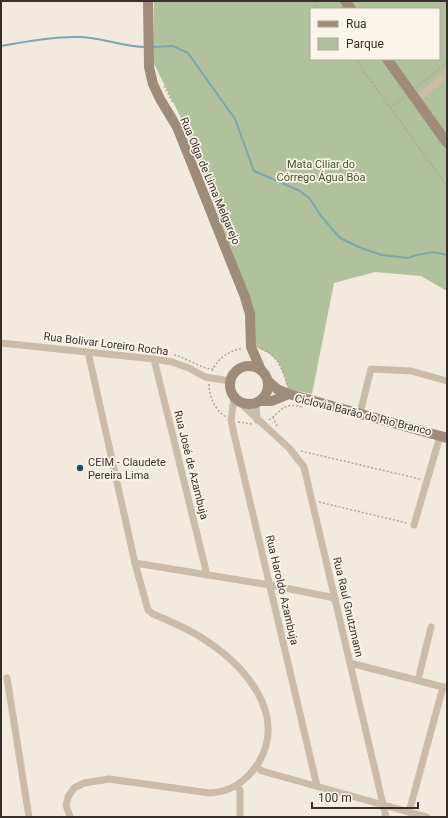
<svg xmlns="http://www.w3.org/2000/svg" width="448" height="818" font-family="Roboto,sans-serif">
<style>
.green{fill:#b1c19d;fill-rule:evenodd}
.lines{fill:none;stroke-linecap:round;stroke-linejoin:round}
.stream{stroke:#7ca7af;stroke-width:2}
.path{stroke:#b6a693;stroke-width:1.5;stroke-dasharray:2 2;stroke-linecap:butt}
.street{stroke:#cabca9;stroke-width:7}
.secondary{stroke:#9e8b7a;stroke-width:10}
.poi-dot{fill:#1e4e59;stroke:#faf4e9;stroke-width:1.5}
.labels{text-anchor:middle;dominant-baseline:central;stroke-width:3.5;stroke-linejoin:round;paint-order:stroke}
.park-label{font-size:11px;fill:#42552c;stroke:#faf4e9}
.street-label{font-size:11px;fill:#372f29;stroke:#faf4e9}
.poi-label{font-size:11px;fill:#372f29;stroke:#faf4e9;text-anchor:start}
</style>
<rect width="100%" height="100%" fill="#f2eadd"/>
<path class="green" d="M154,1H447V291L421,276L375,272L334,283L312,394L288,389C282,367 279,355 255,347L239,270L184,124L153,62ZM311,9H439V59H311Z"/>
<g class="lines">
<g class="stream">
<path d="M1,46C27,41 55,36 81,37C103,38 124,47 145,47"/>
<path d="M152,47L173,46L188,53L235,119L254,171L300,191L310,199L321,216L340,238L361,248L382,255L408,258L417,255L433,252L447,255"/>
</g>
<g class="path">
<path d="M313,1L318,9"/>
<path d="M355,59L447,186"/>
<path d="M164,86L173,103"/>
<path d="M417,87L447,63"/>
<path d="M390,108L404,97"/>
<path d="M92,345L144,350"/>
<path d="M261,349C277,354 283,370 287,385"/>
<path d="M174,355C185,357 204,370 213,369"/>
<path d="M212,371C218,358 229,351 243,348"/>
<path d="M209,384C209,397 215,410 226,417"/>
<path d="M273,417L277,426"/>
<path d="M269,420C283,410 283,402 302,407"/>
<path d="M238,422L252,424"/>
<path d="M301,451L420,479"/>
<path d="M319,502L407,523"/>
</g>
<g class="street">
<path d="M417,99L447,74"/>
<path d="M1,343L154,359L172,362L189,368L205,377L230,381"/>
<path d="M154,359L207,575"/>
<path d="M234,398L231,420L234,434L317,786"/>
<path d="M237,400L289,448L304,467L386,817"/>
<path d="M256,403L257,420"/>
<path d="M360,413L371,369L411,371L447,381"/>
<path d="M414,525L440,436"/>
<path d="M135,563L270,585L335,598"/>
<path d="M350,663L447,688"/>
<path d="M7,678L29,817"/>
<path d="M418,680L431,627"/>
<path d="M256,766L262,771L427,817"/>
<path d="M236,786L240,790V817"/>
<path d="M409,812L443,687"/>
<path d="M70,817L66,805L68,797L74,788L84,783L109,779L210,793C231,792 248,780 259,762C288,712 242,663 202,638C187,628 169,621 153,614L148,610L135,563L88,352"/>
</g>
<g class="secondary">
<path d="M148,1L149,67L153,84L160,99L177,127L245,297L250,314L251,347L261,370"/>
<path d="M345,1L351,9"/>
<path d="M387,59L447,143"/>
<circle cx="249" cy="385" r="19"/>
<path d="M268,381L277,389L289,394L447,438"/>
<path d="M260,401H272L289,394"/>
</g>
</g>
<circle class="poi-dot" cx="80" cy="468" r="4"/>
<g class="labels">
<g class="park-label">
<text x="321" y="164">Mata Ciliar do<tspan x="321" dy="13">Córrego Água Bôa</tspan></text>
</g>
<g class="street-label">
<text transform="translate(210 181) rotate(67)">Rua Olga de Lima Melgarejo</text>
<text transform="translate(106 344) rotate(7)">Rua Bolivar Loreiro Rocha</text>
<text transform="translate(363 415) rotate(14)">Ciclovia Barão do Rio Branco</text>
<text transform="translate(191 465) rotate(76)">Rua José de Azambuja</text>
<text transform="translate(282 590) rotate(77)">Rua Haroldo Azambuja</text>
<text transform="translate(348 607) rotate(77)">Rua Raul Gnutzmann</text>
</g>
<g class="poi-label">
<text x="88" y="462">CEIM - Claudete<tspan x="88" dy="13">Pereira Lima</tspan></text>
</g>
</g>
<rect width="448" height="818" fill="none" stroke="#372f29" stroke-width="4"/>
<rect x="310" y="8" width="130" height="52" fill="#faf4e9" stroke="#aca59c"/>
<rect x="318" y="21" width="20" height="6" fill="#9e8b7a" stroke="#aca59c"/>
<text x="346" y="28" font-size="12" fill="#372f29">Rua</text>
<rect x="318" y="38" width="20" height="12" fill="#b1c19d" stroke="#aca59c"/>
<text x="346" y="48" font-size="12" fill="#372f29">Parque</text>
<path d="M312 802v6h106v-6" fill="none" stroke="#372f29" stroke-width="2"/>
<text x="318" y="802" font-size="12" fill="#372f29" stroke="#faf4e9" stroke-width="3" paint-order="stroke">100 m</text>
</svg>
